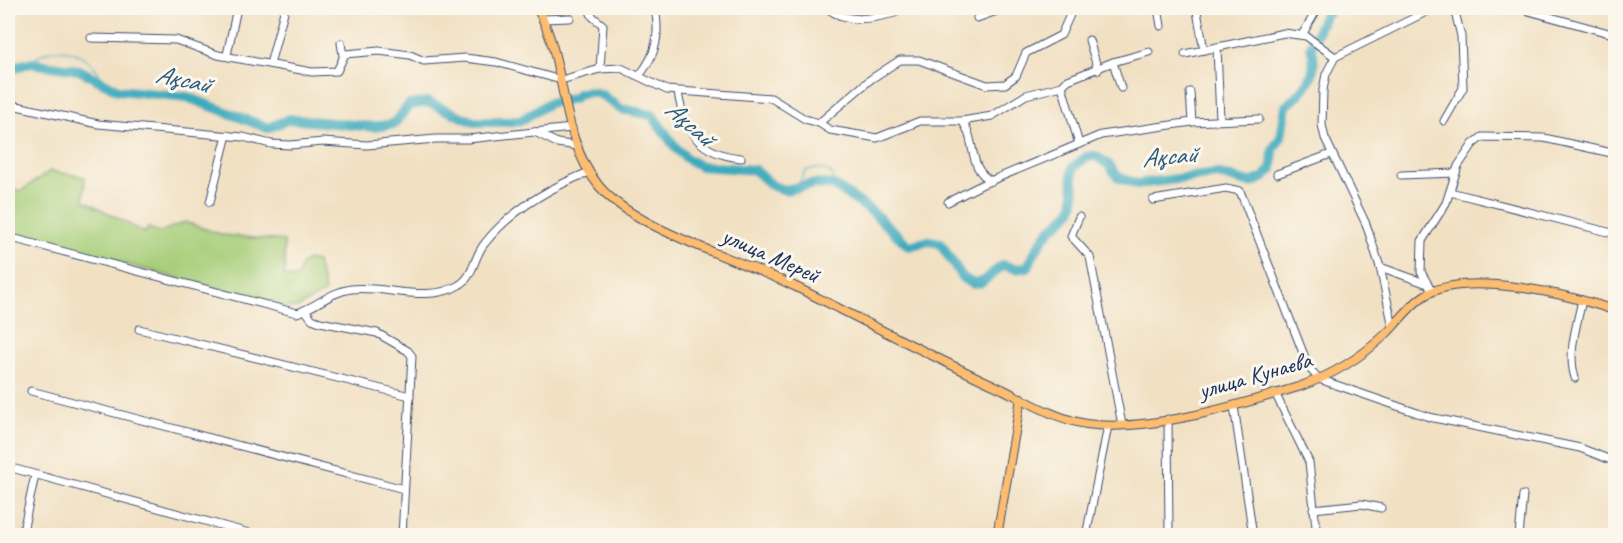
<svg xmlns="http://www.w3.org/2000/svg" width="1623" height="543" font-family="Caveat,sans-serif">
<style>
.green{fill:#a6cd78;stroke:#607e6b;stroke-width:1.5}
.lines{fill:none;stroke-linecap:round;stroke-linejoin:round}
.stream{stroke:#3eaabd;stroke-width:1.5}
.river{stroke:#3eaabd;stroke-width:10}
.minor-casing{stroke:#3b4a6d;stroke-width:9}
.major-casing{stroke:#3b4a6d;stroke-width:10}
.minor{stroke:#fff;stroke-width:7}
.major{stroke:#fcbd6f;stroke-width:8}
.labels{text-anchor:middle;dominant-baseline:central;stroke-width:6;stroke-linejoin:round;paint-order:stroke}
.street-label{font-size:24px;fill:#1b2f5e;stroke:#fbf7ec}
.water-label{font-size:26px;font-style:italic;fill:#275a7f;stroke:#fbf7ec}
</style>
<rect width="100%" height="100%" fill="#fbf7ec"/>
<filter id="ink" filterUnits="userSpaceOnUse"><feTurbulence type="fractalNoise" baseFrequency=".0167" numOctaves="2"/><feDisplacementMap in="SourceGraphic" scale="12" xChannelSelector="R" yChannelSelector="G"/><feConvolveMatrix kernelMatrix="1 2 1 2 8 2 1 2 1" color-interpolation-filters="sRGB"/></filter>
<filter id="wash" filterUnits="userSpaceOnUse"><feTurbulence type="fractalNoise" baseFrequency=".008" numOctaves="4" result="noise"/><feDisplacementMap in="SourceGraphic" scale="24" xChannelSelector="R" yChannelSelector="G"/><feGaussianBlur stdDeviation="1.35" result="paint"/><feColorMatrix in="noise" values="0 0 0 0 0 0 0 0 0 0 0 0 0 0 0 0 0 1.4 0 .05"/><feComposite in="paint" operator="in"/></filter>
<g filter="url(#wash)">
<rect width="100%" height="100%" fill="#f1e0c2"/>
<path class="green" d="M50,171L85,177L84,200L145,233L148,228L160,232L185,222L223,235L284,241L285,277L297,278L302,264L308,260L317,262L325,292L297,308L284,307L8,232V188L21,191Z"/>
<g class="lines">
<g class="stream">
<path d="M31,63C52,38 92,52 102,80"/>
<path d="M798,187L805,171C815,167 823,168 832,174L833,185"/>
</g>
<path class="river" d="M8,72L21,65L31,63L79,70L118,90L187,97L268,128L289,119L374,127L394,124L409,105L428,102L474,122H505L520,121L549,103L574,98L579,93L593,92L602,95L621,109L652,115L676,148L686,158L700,166L755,170L773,186L785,190L814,184L833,185L870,210L909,246L929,241L940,243L962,277L973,284L982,282L1003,265L1016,269L1028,267C1034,252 1041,240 1052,228C1060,221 1067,218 1072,208C1078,194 1070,182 1073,167L1087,157L1096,156L1109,165L1118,177L1137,184L1217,174L1250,183L1263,178L1272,169L1273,149L1281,137L1286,106C1305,90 1320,75 1311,47L1324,16L1333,8"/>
</g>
</g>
<g filter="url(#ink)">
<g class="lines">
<g class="minor-casing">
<g id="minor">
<path d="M588,8L593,17L603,25L600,69"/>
<path d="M827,8C847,24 871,19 895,13"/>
<path d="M1158,8L1161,26"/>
<path d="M1199,8L1197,11L1204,50"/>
<path d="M1518,8L1616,35"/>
<path d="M977,18L1005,8"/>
<path d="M543,19L570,18"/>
<path d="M1302,35L1318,8"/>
<path d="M91,38L176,40L218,55L312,72L337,71L345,54L379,51L410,55L424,61L465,58L496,62L561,80L600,69L621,68L667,90L771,98L805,119L819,123L871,79L900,60H919L987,85L1005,84L1016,76L1026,53L1061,35L1073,8"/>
<path d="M1089,40L1098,70"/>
<path d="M341,43L343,56"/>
<path d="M1217,47L1220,120"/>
<path d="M1185,54L1284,33L1306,36L1335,57"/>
<path d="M227,55L237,8"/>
<path d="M1113,62L1121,88"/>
<path d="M270,64L285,8"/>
<path d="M639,76C657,54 660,35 655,8"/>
<path d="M1062,86L1079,144"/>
<path d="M678,92C684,131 699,154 741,158"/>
<path d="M1190,92L1192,122"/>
<path d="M8,104L98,124L243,137L271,144L290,145L323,142L367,145L436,139H468L572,128"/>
<path d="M962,121C977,139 967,170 992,181"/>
<path d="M1444,121L1463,88L1461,36L1454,8"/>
<path d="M819,123L830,130L877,138L920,121H962L992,116L1026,95L1062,86L1068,80L1113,62L1149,52"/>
<path d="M535,132L557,143L578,146"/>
<path d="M1277,174L1331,154"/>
<path d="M1401,175L1456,173"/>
<path d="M1450,192L1616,234"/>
<path d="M1153,200L1226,188L1240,191L1309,368L1319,379L1429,417L1580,448L1616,462"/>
<path d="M210,202L227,135"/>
<path d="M948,202L983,184L1101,135L1192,122L1259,119"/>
<path d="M1079,217L1071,236L1090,257L1122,425"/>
<path d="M8,237L297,313C316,307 330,292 351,289C384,285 428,304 459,285C474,277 474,255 485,243C512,209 549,188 589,172"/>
<path d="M1380,267L1425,283"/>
<path d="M1432,291L1421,272L1422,241L1446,203L1458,166L1473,144L1482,137L1544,138L1616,154"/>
<path d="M305,310L312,319L320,322L377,333L408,351L412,356L402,536"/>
<path d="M1393,327L1380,267L1366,224L1325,138L1322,125L1323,90L1326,74L1335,57L1434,8"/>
<path d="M139,329L410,396"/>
<path d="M1575,378C1567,353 1577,325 1582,300"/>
<path d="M31,391L404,489"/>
<path d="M1275,393L1309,462L1317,536"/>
<path d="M1234,406L1253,536"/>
<path d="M1168,419L1169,536"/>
<path d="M8,467L260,536"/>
<path d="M1313,509L1362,504L1381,508"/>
<path d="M22,536L35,475"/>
<path d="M1086,536L1108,426"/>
<path d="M1519,536L1523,495"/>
</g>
</g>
<g class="major-casing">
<g id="major">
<path d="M537,8C568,62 558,136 599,186C635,230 742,260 796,287C865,321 932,357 1002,389C1028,402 1057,419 1086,424C1147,433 1239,405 1298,387C1331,376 1362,357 1387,333C1399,321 1410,305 1424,296C1464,269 1573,295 1616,311"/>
<path d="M997,536L1021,398"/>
</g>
</g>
<use href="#minor" class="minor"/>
<use href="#major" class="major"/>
</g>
</g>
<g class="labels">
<g class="street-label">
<text transform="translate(771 255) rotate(24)">улица Мерей</text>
<text transform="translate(1255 375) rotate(-16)">улица Кунаева</text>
</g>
<g class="water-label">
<text transform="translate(183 79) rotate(12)">Ақсай</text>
<text transform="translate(690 123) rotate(41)">Ақсай</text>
<text transform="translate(1169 156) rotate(-5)">Ақсай</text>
</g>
</g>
<rect width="1623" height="543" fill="none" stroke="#fbf7ec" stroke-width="30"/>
</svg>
